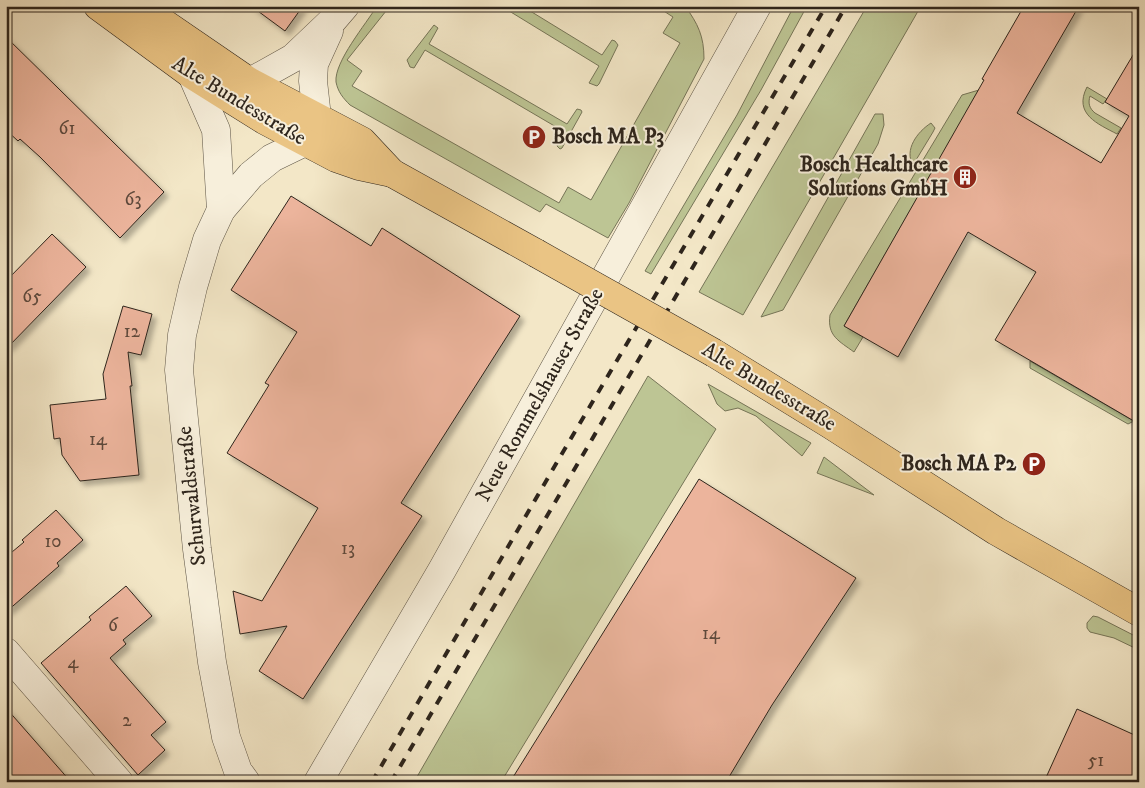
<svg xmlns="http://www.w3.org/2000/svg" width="1145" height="788" font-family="'IM FELL DW Pica',serif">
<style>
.green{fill:#bdc594;stroke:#767558}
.building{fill:#ecb49c;stroke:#2e251c;filter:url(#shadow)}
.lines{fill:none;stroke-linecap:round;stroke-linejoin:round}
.minor-casing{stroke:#5f5647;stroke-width:29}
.major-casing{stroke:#2e251c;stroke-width:29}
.minor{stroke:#f7efdb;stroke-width:28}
.major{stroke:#eac484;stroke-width:28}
.rail{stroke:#2e251c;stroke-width:4;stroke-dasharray:9 9;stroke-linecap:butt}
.major-bridge-casing{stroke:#2e251c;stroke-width:29;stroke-linecap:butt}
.major-bridge{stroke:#eac484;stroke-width:28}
.labels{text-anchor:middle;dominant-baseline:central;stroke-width:4;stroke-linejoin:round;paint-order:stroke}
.number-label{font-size:19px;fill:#5e493c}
.street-label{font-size:21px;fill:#2e251c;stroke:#f7efdb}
.poi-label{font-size:21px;font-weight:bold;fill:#2e251c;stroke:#f7efdb;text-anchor:end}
</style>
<defs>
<filter id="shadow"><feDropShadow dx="4.5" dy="4.5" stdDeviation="2.5" flood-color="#0004"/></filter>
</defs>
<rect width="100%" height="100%" fill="#f3e7c7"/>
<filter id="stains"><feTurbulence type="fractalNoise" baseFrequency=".004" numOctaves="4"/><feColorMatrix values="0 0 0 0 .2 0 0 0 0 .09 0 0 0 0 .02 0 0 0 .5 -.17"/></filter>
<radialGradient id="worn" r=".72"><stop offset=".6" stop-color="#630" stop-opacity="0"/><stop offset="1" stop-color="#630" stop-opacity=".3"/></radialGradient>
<g class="green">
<path d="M377,6H390L347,60L362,71L352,86L559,203L568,187L591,200L680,43L663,33L673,17L656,6H685C698,24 704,36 704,59L629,203L608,238L546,204L540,212L350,105C343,98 338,92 336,82C334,62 366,24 377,6Z"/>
<path d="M501,6H522L602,55L612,40L615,41L618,45L599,84L597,86L589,83L599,66Z"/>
<path d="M794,6H807L761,90L651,274L645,271L737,115Z"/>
<path d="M867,6H921L743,315L699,292Z"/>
<path d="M434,25L438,28L429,44L567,124L577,109L581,110L582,112L562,148L560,149L557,146L563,131L425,50L414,68L410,67L407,60Z"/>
<path d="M1087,87L1107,99L1103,104L1090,96C1088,103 1089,108 1095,113L1121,128L1117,134C1098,124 1073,114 1087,87Z"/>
<path d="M979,90L844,326L863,337L854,352C839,341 827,336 830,315L962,95Z"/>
<path d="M875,114H883L884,125L878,144L783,310L761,317Z"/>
<path d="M931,123L935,128L933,132L913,165C904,150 917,132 931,123Z"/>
<path d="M1030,361L1134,421L1128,424L1030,368Z"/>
<path d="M648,376L716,429L501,782H414Z"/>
<path d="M708,384L811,443L802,456L756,416L738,408L725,411L717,404Z"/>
<path d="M824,457L874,495L817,473Z"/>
<path d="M1093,616L1098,617L1139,638V650L1114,638L1090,632L1087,628V623Z"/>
</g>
<g class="building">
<path d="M251,6H303L285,31Z"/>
<path d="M1024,6H1079L1017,113L1101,163L1129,116L1105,102L1139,45V424L995,340L1036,272L968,232L898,357L844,326L984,80L982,79Z"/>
<path d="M6,37L164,192L120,238L40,157L20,139L18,141L6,130Z"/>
<path d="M291,196L371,246L382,228L520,316L401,503L422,516L303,699L259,671L287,626L240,634L233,591L262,601L318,508L227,453L269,385L265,383L297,332L231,290Z"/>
<path d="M52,234L86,267L6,349V281Z"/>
<path d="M123,306L152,314L141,355L128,352L132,386H130L139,475L80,481L62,455L60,438L54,439L50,405L106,399L103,374Z"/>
<path d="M699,479L856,578L772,705L726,782H510Z"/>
<path d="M56,510L83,540L57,563L59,566L6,612V557L24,542L22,540Z"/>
<path d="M126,586L152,616L123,640L126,644L110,658L166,722L151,735L165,750L138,775L41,663L91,620L89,617Z"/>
<path d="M6,708L71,782H6Z"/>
<path d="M1077,709L1139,737V782H1044Z"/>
</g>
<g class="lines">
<g class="minor-casing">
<g id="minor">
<path d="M192,75L216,130L221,210"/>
<path d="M250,82L293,58L333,20L345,6"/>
<path d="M317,117L313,81L314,64L329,31"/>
<path d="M6,652L119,782"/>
<path d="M246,782L238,771L226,737L212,662L197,549L179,370L182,335L193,287L207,240L221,210L251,175L272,158L305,142"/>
<path d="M318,782L442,570L757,6"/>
</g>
</g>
<g class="major-casing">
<g id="major">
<path d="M98,6L192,75L264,120L336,158L359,166L392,173"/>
<path d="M139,6L250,82L362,141L392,173L536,253"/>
<path d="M714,353L831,425L996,531L1139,612"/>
</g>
</g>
<use href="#minor" class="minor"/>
<use href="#major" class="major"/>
<g class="rail">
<path d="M372,782L553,469L826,6"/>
<path d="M391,782L846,6"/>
</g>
<g class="major-bridge-casing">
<path id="major-bridge" d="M536,253L714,353"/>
</g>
<use href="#major-bridge" class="major-bridge"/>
</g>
<defs>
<g id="parking-disc" transform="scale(1.25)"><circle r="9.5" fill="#8f2418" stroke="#f7efdb"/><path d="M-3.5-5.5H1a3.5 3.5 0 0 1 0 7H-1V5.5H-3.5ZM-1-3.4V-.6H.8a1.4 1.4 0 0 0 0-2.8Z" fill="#fff"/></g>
<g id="building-disc" transform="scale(1.25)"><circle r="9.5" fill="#8f2418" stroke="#f7efdb"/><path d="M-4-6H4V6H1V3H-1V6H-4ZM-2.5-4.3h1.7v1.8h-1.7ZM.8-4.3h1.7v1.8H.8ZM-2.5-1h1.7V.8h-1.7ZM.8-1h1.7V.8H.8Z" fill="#fff"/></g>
</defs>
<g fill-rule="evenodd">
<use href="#parking-disc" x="534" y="137"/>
<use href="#building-disc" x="965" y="177"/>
<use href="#parking-disc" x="1034" y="464"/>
</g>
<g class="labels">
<g class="number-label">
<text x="67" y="128">61</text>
<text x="133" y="199">63</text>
<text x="32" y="296">65</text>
<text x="132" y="331">12</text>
<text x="98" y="439">14</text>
<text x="53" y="541">10</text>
<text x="348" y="548">13</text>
<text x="113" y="625">6</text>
<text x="711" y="633">14</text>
<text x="73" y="662">4</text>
<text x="127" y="720">2</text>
<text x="1096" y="760">51</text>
</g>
<g class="street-label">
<text transform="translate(239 101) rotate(31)">Alte Bundesstraße</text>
<text transform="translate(769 387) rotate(31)">Alte Bundesstraße</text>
<text transform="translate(540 395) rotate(-61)">Neue Rommelshauser Straße</text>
<text transform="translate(192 496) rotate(-96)">Schurwaldstraße</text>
</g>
<g class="poi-label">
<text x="552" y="137" text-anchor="start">Bosch MA P3</text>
<text x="948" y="165">Bosch Healthcare<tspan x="948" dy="24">Solutions GmbH</tspan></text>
<text x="1016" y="464">Bosch MA P2</text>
</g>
</g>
<rect width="1145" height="788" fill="none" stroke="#f3e7c7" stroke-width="25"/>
<rect x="8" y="8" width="1130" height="773" fill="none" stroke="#2e251c" stroke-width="2.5"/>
<rect x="12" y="12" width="1120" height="763" fill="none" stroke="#2e251c"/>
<rect width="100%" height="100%" filter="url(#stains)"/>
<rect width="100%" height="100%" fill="url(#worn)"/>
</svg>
